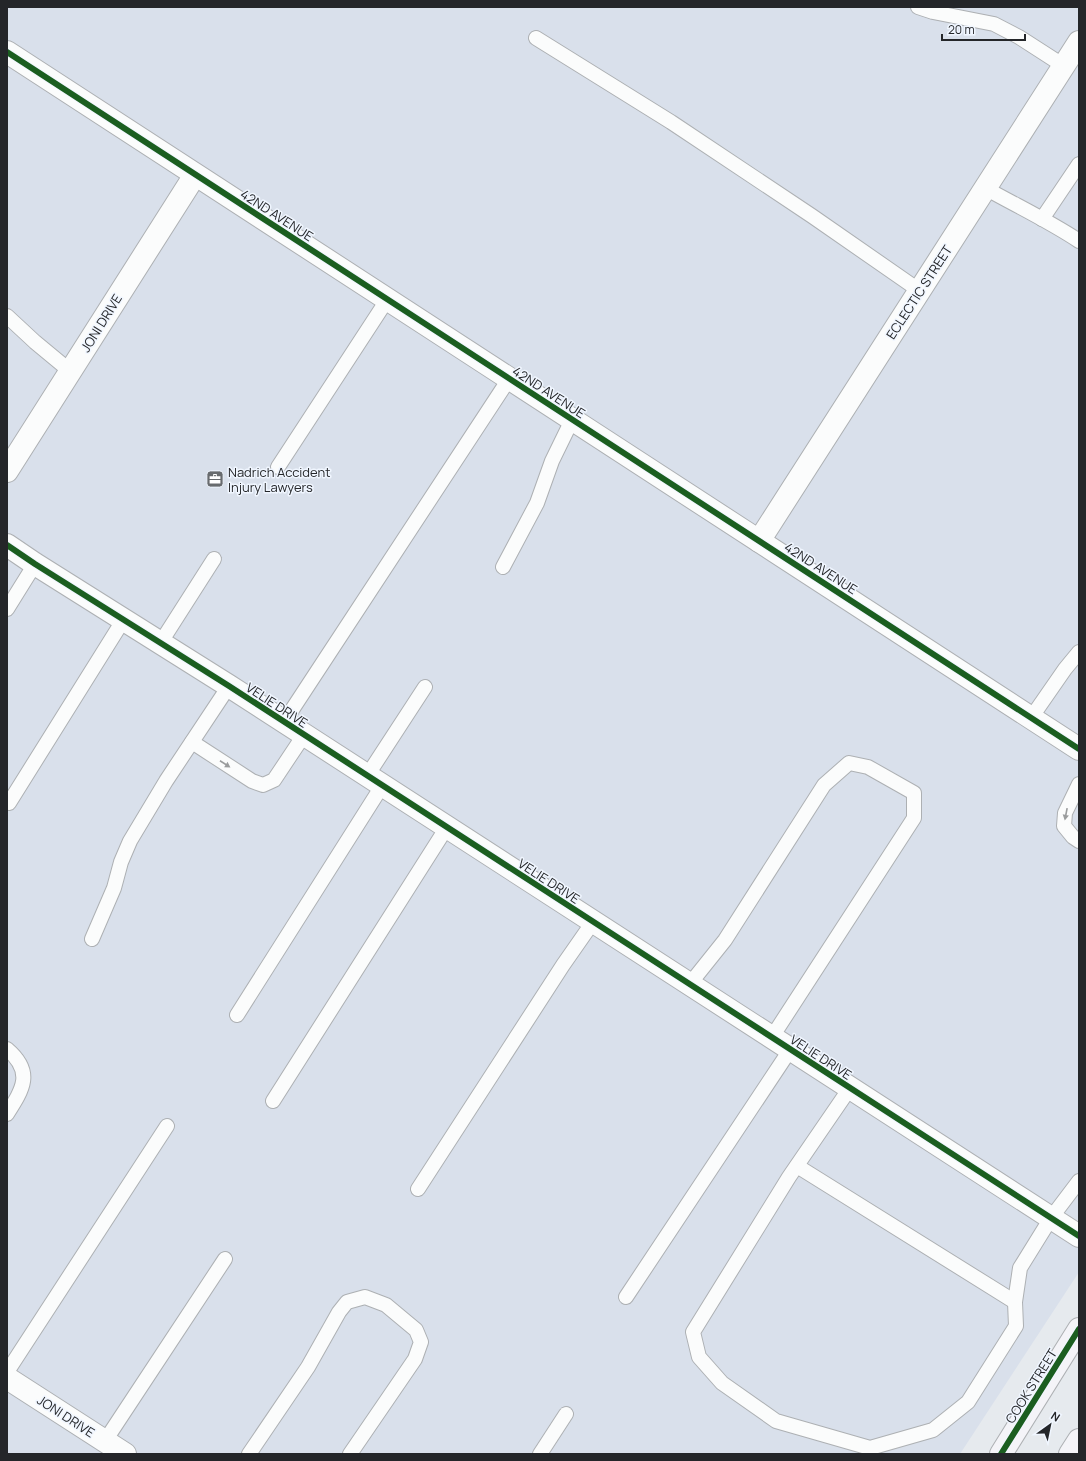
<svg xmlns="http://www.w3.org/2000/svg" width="1086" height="1461" font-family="Manrope,sans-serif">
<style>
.built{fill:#d9e0eb}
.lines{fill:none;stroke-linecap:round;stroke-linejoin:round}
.lane-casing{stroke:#adb0b3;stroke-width:16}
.street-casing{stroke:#adb0b3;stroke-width:24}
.secondary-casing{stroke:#adb0b3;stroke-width:24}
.lane{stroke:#fbfcfc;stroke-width:14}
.street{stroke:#fbfcfc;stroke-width:22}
.secondary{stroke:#f4f4f8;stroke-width:22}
.cycleway-casing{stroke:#f0f6ff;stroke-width:8}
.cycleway{stroke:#1b5e20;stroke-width:6}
.oneway{fill:#9a9c9d}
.labels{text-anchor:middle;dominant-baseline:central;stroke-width:3;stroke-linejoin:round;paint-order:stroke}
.street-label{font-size:13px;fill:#242629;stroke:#f0f6ff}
.poi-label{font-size:13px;fill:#242629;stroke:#f0f6ff;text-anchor:start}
</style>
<rect width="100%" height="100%" fill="#e6eaee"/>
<path class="built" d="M7,7H1079V1272L960,1454H7Z"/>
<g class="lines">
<g class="lane-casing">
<g id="lane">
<path d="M918,7L933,12L994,24L1019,37L1064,66"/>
<path d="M536,38L671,122L812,216L920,291"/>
<path d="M985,188C1017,206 1049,221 1079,241"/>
<path d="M1042,219L1079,164"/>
<path d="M7,316L35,342L70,371"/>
<path d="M278,467L387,300"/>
<path d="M503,567L537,503L552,461L572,420"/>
<path d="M7,609L35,564"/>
<path d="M161,642L214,559"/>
<path d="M1031,718L1065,669L1079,652"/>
<path d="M284,722L509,379"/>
<path d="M192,742L252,781L263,785L274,780L304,735"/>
<path d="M367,776L425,687"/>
<path d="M1079,784L1065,813L1064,826L1073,837L1079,841"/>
<path d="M9,803L124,619"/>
<path d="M92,939L114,888L121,862L130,841L166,781L229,686"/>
<path d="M689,985L725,940L824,785L849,763L868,767L914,793V818L772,1037"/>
<path d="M237,1015L382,786"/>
<path d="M7,1049C34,1072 23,1089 7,1114"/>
<path d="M850,1088L789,1177L693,1332L699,1357L722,1383L776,1421L870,1448L933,1430L968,1402L1016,1326L1015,1302L1020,1268L1051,1218L1079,1181"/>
<path d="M273,1101L447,827"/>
<path d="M797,1166L1015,1302"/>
<path d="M418,1189L563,965L593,922"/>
<path d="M626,1297L790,1050"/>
<path d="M7,1372L167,1126"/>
<path d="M105,1441L225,1259"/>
<path d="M249,1454L308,1367L339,1312L347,1302L365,1297L386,1305L416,1330L421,1342L415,1359L350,1454"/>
<path d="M540,1454L566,1414"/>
</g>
</g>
<g class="street-casing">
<g id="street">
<path d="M7,52L1079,749"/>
<path d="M7,471L195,175"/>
<path d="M759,541L1079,42"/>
<path d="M7,545L35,564L229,686L1079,1236"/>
<path d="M7,1378L125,1454"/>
</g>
</g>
<g class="secondary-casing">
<g id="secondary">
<path d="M1001,1454L1079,1329"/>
<path d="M1070,1454L1079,1440"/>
</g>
</g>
<use href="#lane" class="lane"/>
<use href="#street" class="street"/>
<use href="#secondary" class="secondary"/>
<g class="cycleway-casing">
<g id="cycleway">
<path d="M7,52L1079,749"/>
<path d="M7,545L35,564L229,686L1079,1236"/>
<path d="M1001,1454L1079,1329"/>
</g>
</g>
<use href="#cycleway" class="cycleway"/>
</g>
<defs><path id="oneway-solid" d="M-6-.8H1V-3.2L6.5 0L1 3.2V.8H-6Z"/></defs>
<g class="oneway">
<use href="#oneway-solid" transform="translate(225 764) rotate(33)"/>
<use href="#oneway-solid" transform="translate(1066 814) rotate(101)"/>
</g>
<defs>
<g id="office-square" transform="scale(0.9)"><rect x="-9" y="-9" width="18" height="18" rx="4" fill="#686b6e" stroke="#f0f6ff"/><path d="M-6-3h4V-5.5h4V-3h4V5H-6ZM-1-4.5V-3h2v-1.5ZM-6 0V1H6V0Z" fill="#fff"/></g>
</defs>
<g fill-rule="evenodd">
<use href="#office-square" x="215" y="479"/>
</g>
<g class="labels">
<g class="street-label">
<text transform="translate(277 215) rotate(33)">42ND AVENUE</text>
<text transform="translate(919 292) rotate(-57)">ECLECTIC STREET</text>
<text transform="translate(101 323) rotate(-58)">JONI DRIVE</text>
<text transform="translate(549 392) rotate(33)">42ND AVENUE</text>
<text transform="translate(821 568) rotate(33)">42ND AVENUE</text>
<text transform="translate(277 705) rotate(33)">VELIE DRIVE</text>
<text transform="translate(549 881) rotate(33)">VELIE DRIVE</text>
<text transform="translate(821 1057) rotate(33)">VELIE DRIVE</text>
<text transform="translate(1031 1386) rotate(-58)">COOK STREET</text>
<text transform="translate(66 1416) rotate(33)">JONI DRIVE</text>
</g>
<g class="poi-label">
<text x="228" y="472">Nadrich Accident<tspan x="228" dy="15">Injury Lawyers</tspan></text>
</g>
</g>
<rect width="1086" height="1461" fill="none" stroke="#242629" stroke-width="16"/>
<g transform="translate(1050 1425) rotate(33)" stroke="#f0f6ff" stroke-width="3" paint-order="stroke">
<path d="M0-3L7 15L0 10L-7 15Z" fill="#242629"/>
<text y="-6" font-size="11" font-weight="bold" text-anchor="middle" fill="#242629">N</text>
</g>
<path d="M942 34v6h83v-6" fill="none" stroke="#242629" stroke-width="2"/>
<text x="948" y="34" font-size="12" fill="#242629" stroke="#f0f6ff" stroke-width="3" paint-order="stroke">20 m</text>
</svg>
